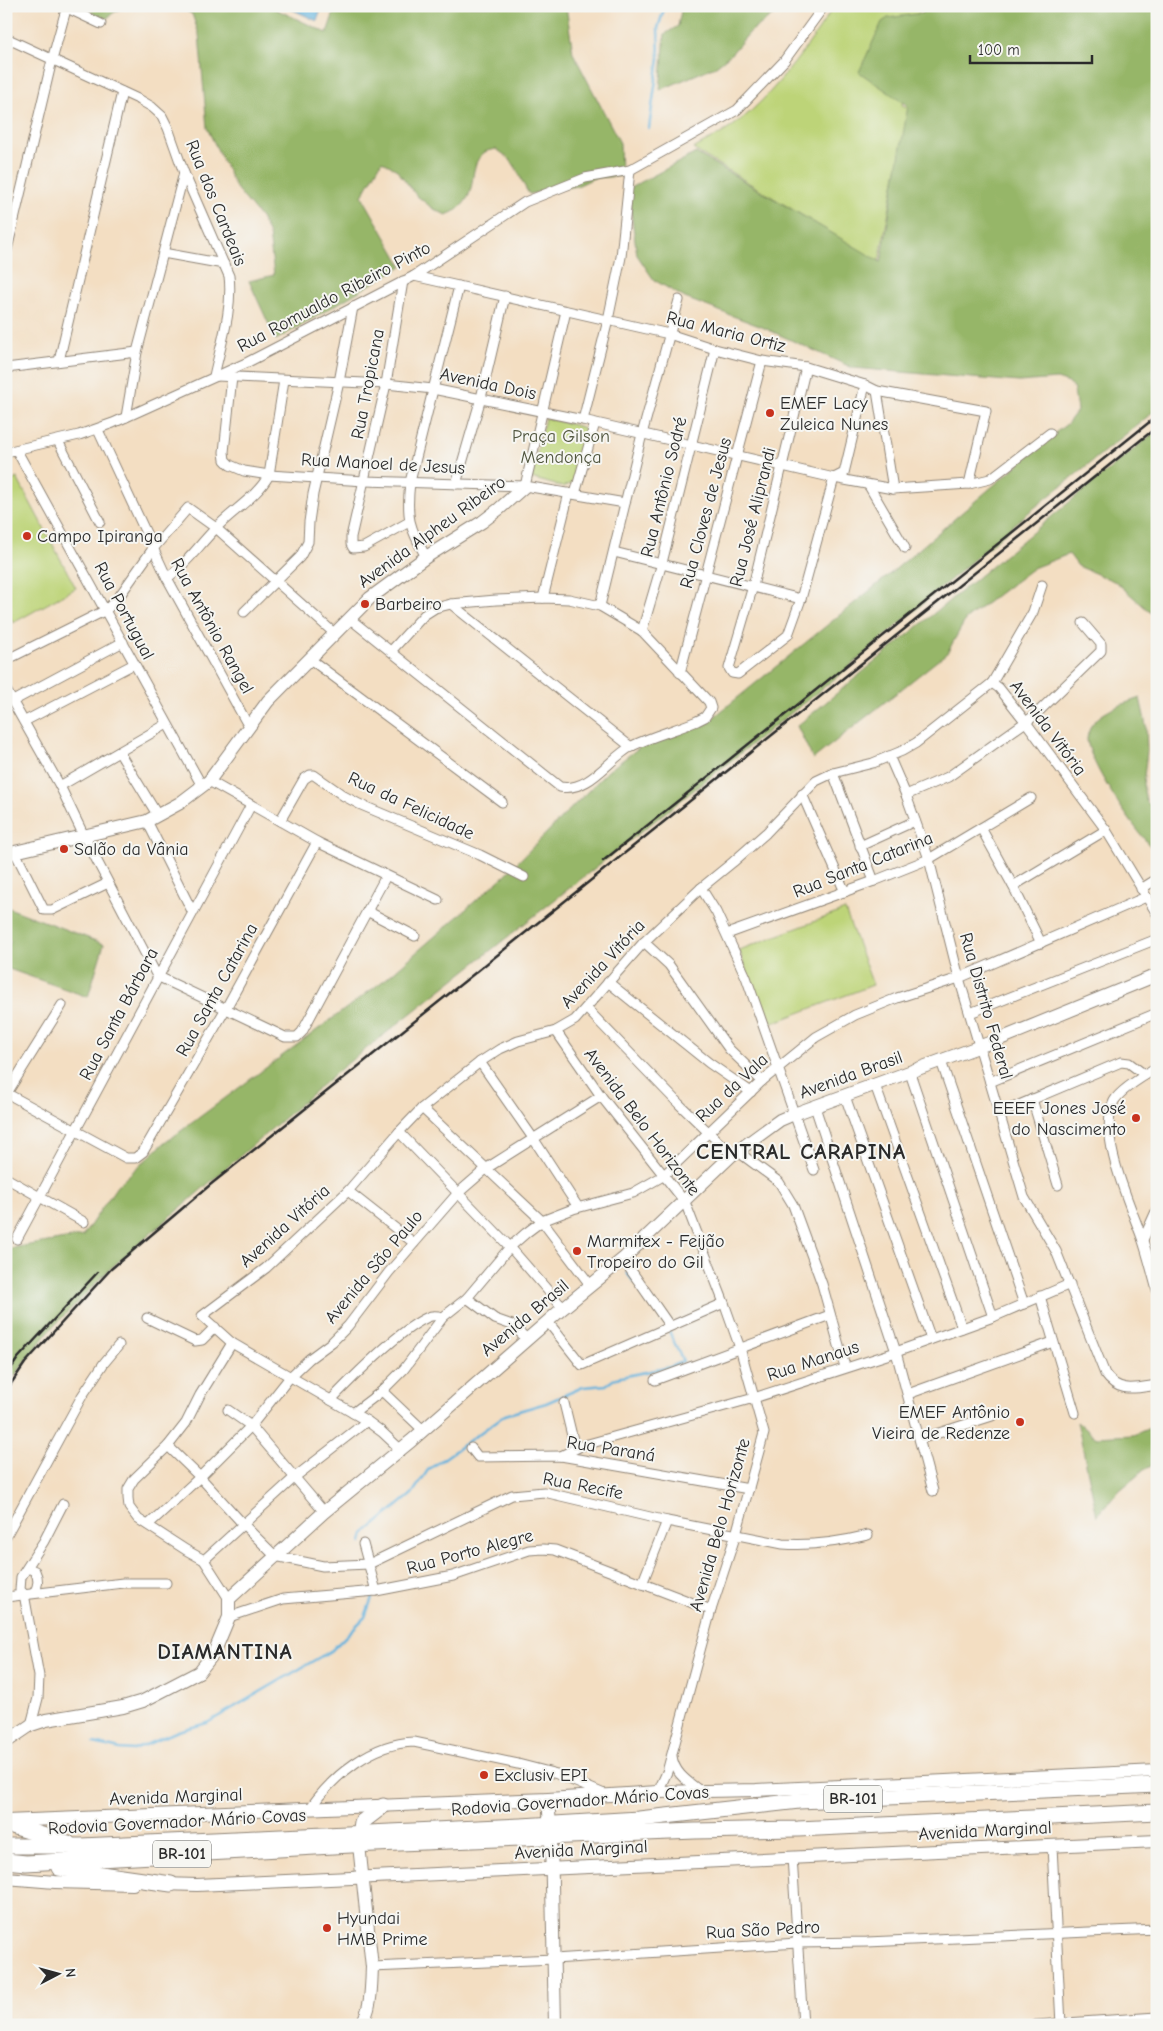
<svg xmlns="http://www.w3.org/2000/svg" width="1163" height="2031" font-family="'Comic Neue',sans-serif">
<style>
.green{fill:#bdd478;stroke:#748052}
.forest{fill:#96b668;stroke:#60704a}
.water{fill:#62b2dd;stroke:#466e84}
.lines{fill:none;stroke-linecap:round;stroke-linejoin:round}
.stream{stroke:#62b2dd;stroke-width:2.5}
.street-casing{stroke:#8f8476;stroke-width:11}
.secondary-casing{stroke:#8f8476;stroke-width:14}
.primary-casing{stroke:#8f8476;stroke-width:17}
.street{stroke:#fff;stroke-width:9}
.secondary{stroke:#fff;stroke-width:12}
.primary{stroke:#fff;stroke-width:15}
.rail{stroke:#2b2b2b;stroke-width:2.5}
.poi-dot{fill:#c8321e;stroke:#f6f6f2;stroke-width:2}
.labels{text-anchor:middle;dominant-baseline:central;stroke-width:4;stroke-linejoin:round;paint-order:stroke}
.shield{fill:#f6f6f2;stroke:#686867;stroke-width:1}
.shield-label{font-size:16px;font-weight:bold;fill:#2b2b2b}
.street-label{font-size:18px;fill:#2b2b2b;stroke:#f6f6f2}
.poi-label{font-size:18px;fill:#2b2b2b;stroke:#f6f6f2;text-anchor:start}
.park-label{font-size:18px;fill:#50553e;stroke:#f6f6f2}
.district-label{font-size:22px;font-weight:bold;letter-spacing:1px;fill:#2b2b2b;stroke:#f6f6f2}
</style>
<rect width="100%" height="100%" fill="#f6f6f2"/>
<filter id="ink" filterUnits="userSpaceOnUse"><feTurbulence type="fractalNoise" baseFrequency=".02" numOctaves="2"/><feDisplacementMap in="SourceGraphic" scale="10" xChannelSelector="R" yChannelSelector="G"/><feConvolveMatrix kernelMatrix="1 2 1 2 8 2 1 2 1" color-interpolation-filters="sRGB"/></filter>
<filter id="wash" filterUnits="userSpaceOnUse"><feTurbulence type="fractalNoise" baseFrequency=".0096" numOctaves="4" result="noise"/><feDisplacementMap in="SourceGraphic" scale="20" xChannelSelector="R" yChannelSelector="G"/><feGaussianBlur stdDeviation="1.12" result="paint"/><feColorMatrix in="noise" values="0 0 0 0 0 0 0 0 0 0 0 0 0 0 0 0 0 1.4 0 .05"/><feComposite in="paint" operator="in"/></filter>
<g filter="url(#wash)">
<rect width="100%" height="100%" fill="#f3dec2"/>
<g class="green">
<path d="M834,6H920L902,105L909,108L879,262L693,149C705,142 718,136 730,128C770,100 808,47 834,6Z"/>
<path d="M545,418L582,427L587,434L575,482L563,487L531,478Z"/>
<path d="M17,478L76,588L13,623L6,609V484Z"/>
<path d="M845,910L873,985L767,1025L739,950Z"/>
</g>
<g class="forest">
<path d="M87,6H126L113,13L105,20L88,10Z"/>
<path d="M178,6H269L327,33L336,6H566L573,53L620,143L621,176L594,178L577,186L529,194C516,173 520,164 496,149C493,150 488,150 485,152C463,167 485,201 446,215L432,208L416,195L397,170L382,161L362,196L402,266L276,340L249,281L274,275L269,234L261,218L236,188L207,128L199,34L192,14Z"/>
<path d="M682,6H786L750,32L731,54L716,66L660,90L665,34L678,26Z"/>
<path d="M925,6H1157V409L1023,517L847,669L343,1067L111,1268L48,1332L6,1387V1249L83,1236L117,1186L162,1145L387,978L504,876L608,771L640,747L675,735L709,721L884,579L1055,433L1067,424L1077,411L1074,390L1069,383L1057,379L1019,382L853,368L762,327L685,298L654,280L637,255L628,189L696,153L881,262L908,106L859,72L882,22L888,18L923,13Z"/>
<path d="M1157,430V618L1116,582L1078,566L1069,554L1033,568L966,619L947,653L813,759L797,726Z"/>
<path d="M1140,698L1146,725L1147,751L1143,785L1146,801L1157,812V854C1136,831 1092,770 1087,740C1087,736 1089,730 1091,726C1099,712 1125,703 1140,698Z"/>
<path d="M6,907L104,944L88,997L6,968V949L11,941L6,939Z"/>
<path d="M1077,1421L1095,1437L1133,1435L1157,1425V1463L1149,1466L1120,1490L1097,1516Z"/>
</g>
<path class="water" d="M285,6H322L317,21Z"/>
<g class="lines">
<g class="stream">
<path d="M389,6H390"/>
<path d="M649,128L659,58L658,28L665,6"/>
<path d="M627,1273L634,1282"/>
<path d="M362,1542L364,1534L412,1494L428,1470L505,1415L546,1403L583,1387L606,1385L616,1378L670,1367L683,1361L668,1329"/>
<path d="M94,1743L120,1749L134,1750L178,1731L207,1723L332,1650L365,1617L373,1595"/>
</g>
</g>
</g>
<g filter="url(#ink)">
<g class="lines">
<g class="street-casing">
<g id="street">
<path d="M67,8L101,24"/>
<path d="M6,38L140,100L152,107L162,116L168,128L184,173L229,276C233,309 221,344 214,376"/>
<path d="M163,253L224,264"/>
<path d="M6,254L52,60L67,6"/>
<path d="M414,276L669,334L715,349L762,361L806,367L865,385L877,391L986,411L969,484"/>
<path d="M403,281L386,384L351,537V544L353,548L364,547L409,522"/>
<path d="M59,361L122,92"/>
<path d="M806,367L753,586L729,668L732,673L738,674L788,635L801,599L834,478L844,473L865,385"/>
<path d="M6,368L137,352"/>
<path d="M217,376L386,384L433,389L583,420L834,478L893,489L969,484L990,479L1050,433"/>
<path d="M232,377L224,452L225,460L230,465L244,471L269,475L365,481L525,486L625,503"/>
<path d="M877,391L893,489"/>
<path d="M126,417L137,352L184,173"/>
<path d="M583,420L608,320L621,257L630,170"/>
<path d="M98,430L167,578L249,727"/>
<path d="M58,441L100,522"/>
<path d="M17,451L202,786"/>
<path d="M6,452L79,435L113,423L248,362L414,276L525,202L585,178L630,170L737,110L784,61L824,6"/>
<path d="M456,484L481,398L505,296"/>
<path d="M525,486L566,311"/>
<path d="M869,486L905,548"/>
<path d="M575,494L595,423"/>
<path d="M614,552L801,599"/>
<path d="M426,557C409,527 406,517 410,482L459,286"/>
<path d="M167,578C187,564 199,545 216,528C233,510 257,497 269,475L284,380"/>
<path d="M543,598L569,493"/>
<path d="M451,604L631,747"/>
<path d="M600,606L642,434L679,300"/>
<path d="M244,612L300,557L308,542L309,522L313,494L339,382L353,307"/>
<path d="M349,618L560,787C590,792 608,759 632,746C652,736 676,730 697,721L705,717L711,708L709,702L642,631L600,606L569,599L543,598L496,600L451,604L435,608L424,615L392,650"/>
<path d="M642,631L662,563L715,349"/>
<path d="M310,659L502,802"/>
<path d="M6,660L106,610L118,598L152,550L188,508L216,528L334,633"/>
<path d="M680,673L762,361"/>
<path d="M992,683L999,688L1025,721L1106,830L1157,914"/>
<path d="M992,683L1033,612L1042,585"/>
<path d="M6,690L60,786L84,836L157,976L285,1037H297L302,1032L386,876"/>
<path d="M13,701L123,642"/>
<path d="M25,721L134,664"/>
<path d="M119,752L158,816"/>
<path d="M889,756L906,795L929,859L959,978L1024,1197L1056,1251L1105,1374C1119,1394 1136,1388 1157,1385"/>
<path d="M833,773L874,881"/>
<path d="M209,781L317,842L438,900"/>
<path d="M60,786L167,724"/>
<path d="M802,794L845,892"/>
<path d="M906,795L948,777L1034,716L1101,651V644L1083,623"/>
<path d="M147,821L192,911"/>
<path d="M280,821L304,779L310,775H314L344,796L359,804L480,855L524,877"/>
<path d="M981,828L1013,886L1041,943"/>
<path d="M860,846L915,821"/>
<path d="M15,852L44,910H52L108,883"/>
<path d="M1013,886L1106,830"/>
<path d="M701,888L716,912L746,977L814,1170"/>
<path d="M1141,889L1157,879"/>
<path d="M367,911L415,936"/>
<path d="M727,934L874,881L929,859L1031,798"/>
<path d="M644,942L669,965L729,1049L762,1081"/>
<path d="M608,982L709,1063L751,1092"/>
<path d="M586,1008L679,1104L732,1155"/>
<path d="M970,1013L1157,939"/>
<path d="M556,1031L601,1096L685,1202L724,1303L740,1348L764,1433L737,1531L711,1610L667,1772L658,1792"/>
<path d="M941,1061L1024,1304"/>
<path d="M480,1062L533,1138L578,1207"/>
<path d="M1157,1068C1145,1075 1121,1089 1114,1101C1097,1135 1130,1204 1142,1238C1148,1255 1152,1273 1157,1290"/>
<path d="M910,1073L993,1317"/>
<path d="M990,1082L1157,1013"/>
<path d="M875,1085L962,1328"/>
<path d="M6,1093L126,1158H135L143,1152L225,1010L317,842"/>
<path d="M7,1093L62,1005"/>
<path d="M845,1096L931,1339"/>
<path d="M1032,1099L1058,1185"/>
<path d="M815,1107L896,1352L933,1491"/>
<path d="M422,1108L542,1221L591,1286"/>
<path d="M1000,1113L1121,1062L1129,1063L1145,1075"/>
<path d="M399,1132L510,1247L563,1308"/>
<path d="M737,1151L779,1182L793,1205L822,1284L845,1367"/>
<path d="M6,1178L84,1222"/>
<path d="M348,1191L414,1243"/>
<path d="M17,1239L251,805"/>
<path d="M1143,1240L1157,1209"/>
<path d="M623,1259L669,1325"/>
<path d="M1040,1296L1075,1413"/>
<path d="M467,1298L495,1319L512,1325L527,1339"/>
<path d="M147,1318L195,1341L202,1340L215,1327"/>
<path d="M548,1322L582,1365L724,1303"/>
<path d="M655,1380L830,1315"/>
<path d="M382,1391L423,1430"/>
<path d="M908,1394L1053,1342"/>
<path d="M331,1400C354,1376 399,1330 428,1317C432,1315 439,1316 443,1317"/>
<path d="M564,1403L575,1448"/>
<path d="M228,1410L251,1426L324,1512"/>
<path d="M353,1413L382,1391L404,1369L443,1317L467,1298L510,1247L526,1233L542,1221L573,1209L633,1193L663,1176L762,1081L816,1037L855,1015L897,998L959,978L1146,897"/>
<path d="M920,1439L992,1416"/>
<path d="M168,1446L200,1477L242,1523L275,1556L323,1566L369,1564L512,1495L544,1492L667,1521L783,1544C812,1546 840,1542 868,1535"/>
<path d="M471,1448L478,1457L561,1456L749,1489"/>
<path d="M400,1449L382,1432L367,1421L232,1343L202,1316L266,1268L348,1191L399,1132L422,1108L480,1062L500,1049L518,1041L556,1031L575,1020L644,942L701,888L733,862L766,833L816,781L833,773L873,763L902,751L916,743L992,683"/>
<path d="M561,1456L581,1446L754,1398L896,1352L993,1317L1070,1284"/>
<path d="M148,1525L200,1477L251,1426L290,1377L309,1359L332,1342L348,1326L389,1272L457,1194L487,1168L601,1096"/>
<path d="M6,1536L82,1396L104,1363L119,1345"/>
<path d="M363,1544L376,1591"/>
<path d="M204,1560L295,1477L367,1421"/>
<path d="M28,1568L35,1571C39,1579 39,1585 34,1593"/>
<path d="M642,1584L667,1521"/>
<path d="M6,1597L123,1583H166"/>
<path d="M229,1599L204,1560L186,1550L138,1519L129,1507L128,1498V1489L134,1479L168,1446L186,1423L200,1395L232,1343"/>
<path d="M229,1617L283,1599L376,1591L453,1576L529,1550L543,1549L555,1550L711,1610"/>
<path d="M31,1725L38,1698L39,1676L24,1594L20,1590L21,1577L44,1541L63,1504"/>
<path d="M672,1756C674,1773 687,1781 700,1791"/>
<path d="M311,1807C334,1775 372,1743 414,1742L518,1764L557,1774L604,1794"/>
<path d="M1052,1846L1061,2025"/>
<path d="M792,1857L803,2025"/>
<path d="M372,1967L554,1959L797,1943L867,1942L1157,1929"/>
<path d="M1036,2025L1157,2017"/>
</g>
</g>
<g class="secondary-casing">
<g id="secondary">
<path d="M6,854L147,821L180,803L209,781L268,701L370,598L426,557L482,522L499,509L525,486"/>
<path d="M6,1742L31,1725L46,1720L123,1707L143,1701L199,1672L214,1653L229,1617V1599L324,1512L411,1441L563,1308L623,1259L732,1155L780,1120L794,1114L1000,1039L1157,975"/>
<path d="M548,1799L551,1838L555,2025"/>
<path d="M6,1821L548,1799L658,1792L756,1790L1157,1771"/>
<path d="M359,1845L372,1967C371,1986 372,2008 361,2025"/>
<path d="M6,1878L55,1882L133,1884"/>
<path d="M163,1884L197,1885L1157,1841"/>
</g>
</g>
<g class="primary-casing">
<g id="primary">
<path d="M6,1824L68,1843"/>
<path d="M359,1841L362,1822L383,1806"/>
<path d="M6,1846H81L521,1826L639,1819L799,1801L1157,1785"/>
<path d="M6,1861L26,1863L351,1845L695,1831L798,1829L1157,1812"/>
<path d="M59,1868L171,1884"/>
</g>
</g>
<use href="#street" class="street"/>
<use href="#secondary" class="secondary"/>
<use href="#primary" class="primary"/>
<g class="rail">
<path d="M603,861L1157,416"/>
<path d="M6,1376L18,1358L97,1273"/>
<path d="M6,1391L25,1363L111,1269L210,1185L1157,427"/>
</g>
</g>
</g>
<g class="poi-dot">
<circle cx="770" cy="413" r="5"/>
<circle cx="27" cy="536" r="5"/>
<circle cx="365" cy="604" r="5"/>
<circle cx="64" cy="849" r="5"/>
<circle cx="1136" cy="1118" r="5"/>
<circle cx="577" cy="1251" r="5"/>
<circle cx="1020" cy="1422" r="5"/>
<circle cx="484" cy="1775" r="5"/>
<circle cx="327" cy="1928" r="5"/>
</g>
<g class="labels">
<g class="shield">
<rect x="824" y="1785.5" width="58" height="27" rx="4"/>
<rect x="153" y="1840.5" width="58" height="27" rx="4"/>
</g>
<g class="shield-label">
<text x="853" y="1799">BR-101</text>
<text x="182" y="1854">BR-101</text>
</g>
<g class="street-label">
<text transform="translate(216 203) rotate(68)">Rua dos Cardeais</text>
<text transform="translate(334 297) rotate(-28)">Rua Romualdo Ribeiro Pinto</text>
<text transform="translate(726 332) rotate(14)">Rua Maria Ortiz</text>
<text transform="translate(368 384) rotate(-79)">Rua Tropicana</text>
<text transform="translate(488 384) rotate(12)">Avenida Dois</text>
<text transform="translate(383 464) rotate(3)">Rua Manoel de Jesus</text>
<text transform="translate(664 487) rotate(-76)">Rua Antônio Sodré</text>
<text transform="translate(706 513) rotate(-75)">Rua Cloves de Jesus</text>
<text transform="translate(753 517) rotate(-76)">Rua José Aliprandi</text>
<text transform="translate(432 532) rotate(-36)">Avenida Alpheu Ribeiro</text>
<text transform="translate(124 611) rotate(62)">Rua Portugual</text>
<text transform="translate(212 626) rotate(61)">Rua Antônio Rangel</text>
<text transform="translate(1048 728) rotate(53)">Avenida Vitória</text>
<text transform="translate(411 806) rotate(25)">Rua da Felicidade</text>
<text transform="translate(863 865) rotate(-22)">Rua Santa Catarina</text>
<text transform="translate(603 964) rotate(-47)">Avenida Vitória</text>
<text transform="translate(217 990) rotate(-61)">Rua Santa Catarina</text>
<text transform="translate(986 1006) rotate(74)">Rua Distrito Federal</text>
<text transform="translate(119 1014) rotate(-62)">Rua Santa Bárbara</text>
<text transform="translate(851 1075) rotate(-20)">Avenida Brasil</text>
<text transform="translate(732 1088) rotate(-43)">Rua da Vala</text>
<text transform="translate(642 1122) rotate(53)">Avenida Belo Horizonte</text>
<text transform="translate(285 1226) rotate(-42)">Avenida Vitória</text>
<text transform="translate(374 1267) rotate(-50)">Avenida São Paulo</text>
<text transform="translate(525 1318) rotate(-40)">Avenida Brasil</text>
<text transform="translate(813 1361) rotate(-18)">Rua Manaus</text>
<text transform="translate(611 1449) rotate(9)">Rua Paraná</text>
<text transform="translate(583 1486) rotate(11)">Rua Recife</text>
<text transform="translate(720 1525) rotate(-74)">Avenida Belo Horizonte</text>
<text transform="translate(470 1552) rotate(-15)">Rua Porto Alegre</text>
<text transform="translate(176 1797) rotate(-2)">Avenida Marginal</text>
<text transform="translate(580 1801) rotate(-4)">Rodovia Governador Mário Covas</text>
<text transform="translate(177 1822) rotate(-3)">Rodovia Governador Mário Covas</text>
<text transform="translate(985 1831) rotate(-3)">Avenida Marginal</text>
<text transform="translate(581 1850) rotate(-3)">Avenida Marginal</text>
<text transform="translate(763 1930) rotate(-3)">Rua São Pedro</text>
</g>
<g class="poi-label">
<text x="780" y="403">EMEF Lacy<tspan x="780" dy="21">Zuleica Nunes</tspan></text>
<text x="37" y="536">Campo Ipiranga</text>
<text x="375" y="604">Barbeiro</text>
<text x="74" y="849">Salão da Vânia</text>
<text x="1126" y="1108" text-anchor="end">EEEF Jones José<tspan x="1126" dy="21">do Nascimento</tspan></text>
<text x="587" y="1241">Marmitex - Feijão<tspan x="587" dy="21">Tropeiro do Gil</tspan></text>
<text x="1010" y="1412" text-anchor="end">EMEF Antônio<tspan x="1010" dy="21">Vieira de Redenze</tspan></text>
<text x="494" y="1775">Exclusiv EPI</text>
<text x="337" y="1918">Hyundai<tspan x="337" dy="21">HMB Prime</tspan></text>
</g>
<g class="park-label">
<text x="561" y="436">Praça Gilson<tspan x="561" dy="21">Mendonça</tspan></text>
</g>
<g class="district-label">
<text x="801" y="1152">CENTRAL CARAPINA</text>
<text x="225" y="1652">DIAMANTINA</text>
</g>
</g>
<rect width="1163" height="2031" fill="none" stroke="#f6f6f2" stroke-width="25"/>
<g transform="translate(58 1974) rotate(84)" stroke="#f6f6f2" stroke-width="4" paint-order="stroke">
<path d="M0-4L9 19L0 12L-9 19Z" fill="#2b2b2b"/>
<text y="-8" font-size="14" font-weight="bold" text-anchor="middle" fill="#2b2b2b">N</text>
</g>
<path d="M970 55v8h122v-8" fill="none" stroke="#2b2b2b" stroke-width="2.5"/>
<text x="978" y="55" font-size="15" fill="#2b2b2b" stroke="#f6f6f2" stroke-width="4" paint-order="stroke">100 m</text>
</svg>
